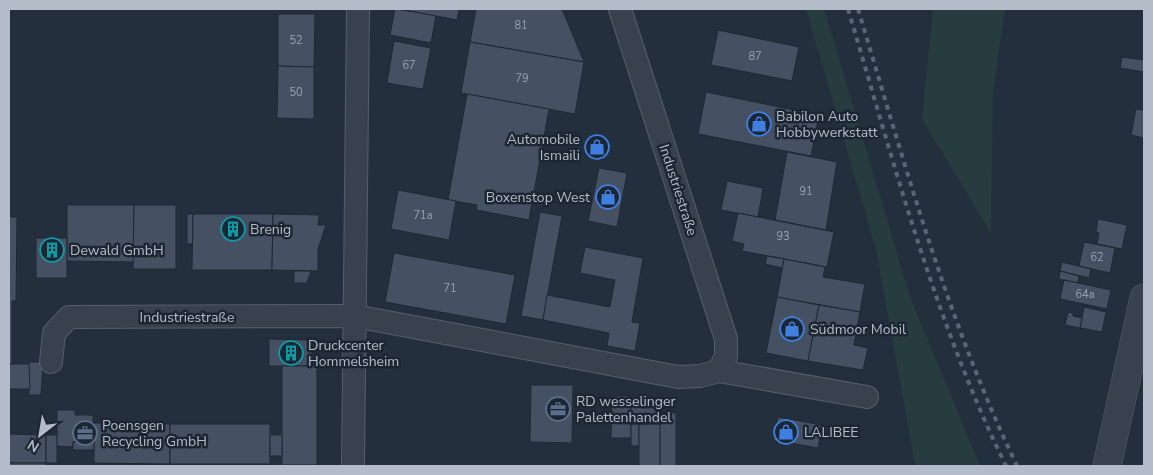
<svg xmlns="http://www.w3.org/2000/svg" width="1153" height="475" font-family="'Nunito Sans',sans-serif">
<style>
.green{fill:#263c3f}
.building{fill:#455162;stroke:#1f2835}
.lines{fill:none;stroke-linecap:round;stroke-linejoin:round}
.minor-casing{stroke:#565f6c;stroke-width:24}
.tertiary-casing{stroke:#565f6c;stroke-width:29}
.minor{stroke:#38414e;stroke-width:22}
.tertiary{stroke:#38414e;stroke-width:28}
.rail{stroke:#5a6575;stroke-width:4;stroke-dasharray:5 5;stroke-linecap:butt}
.labels{text-anchor:middle;dominant-baseline:central;stroke-width:5;stroke-linejoin:round;paint-order:stroke}
.number-label{font-size:11px;fill:#98a1af}
.poi-label{font-size:14px;fill:#b4bcc9;stroke:#1d2633;text-anchor:start}
.street-label{font-size:14px;fill:#b4bcc9;stroke:#1d2633}
</style>
<rect width="100%" height="100%" fill="#242f3e"/>
<g class="green">
<path d="M806,9H824L910,297L980,466H916L915,464L876,249Z"/>
<path d="M933,9H1005L993,91L991,233L922,119Z"/>
</g>
<g class="building">
<path d="M395,9L436,15L431,43L390,35Z"/>
<path d="M400,9H459L457,20Z"/>
<path d="M476,9H562L584,62L470,42Z"/>
<path d="M278,14H315L314,67L278,66Z"/>
<path d="M718,30L799,47L792,81L711,65Z"/>
<path d="M394,41L431,48L423,89L387,83Z"/>
<path d="M470,42L584,62L575,114L461,93Z"/>
<path d="M1122,57L1144,60V72L1120,68Z"/>
<path d="M278,66L314,67V119L277,118Z"/>
<path d="M706,92L819,115L811,156L698,134Z"/>
<path d="M467,94L549,109L529,220L476,210L477,205L448,200Z"/>
<path d="M1136,109L1144,110V138L1131,135Z"/>
<path d="M787,152L837,162L826,230L775,220Z"/>
<path d="M599,168L627,173L617,227L588,221Z"/>
<path d="M727,181L763,188L758,217L721,210Z"/>
<path d="M398,190L456,201L449,240L391,229Z"/>
<path d="M67,205H134V262L67,261Z"/>
<path d="M134,205H176V269H133Z"/>
<path d="M540,212L562,216L543,320L521,316Z"/>
<path d="M738,213L834,232L827,267L742,251L744,244L732,241Z"/>
<rect x="187" y="214" width="6" height="30"/>
<path d="M193,214H273L272,270H192Z"/>
<path d="M273,214L319,215L318,225H326L318,249V271L272,270Z"/>
<path d="M9,217H17L16,301H12V364H9Z"/>
<path d="M1098,219L1127,225L1122,249L1097,244L1099,233L1096,232Z"/>
<rect x="36" y="238" width="31" height="40"/>
<path d="M1084,242L1115,248L1110,273L1079,266Z"/>
<path d="M585,247L643,258L632,322L640,323L635,351L607,346L609,333L543,320L547,295L610,307L615,280L580,273Z"/>
<path d="M394,253L515,275L506,324L385,302Z"/>
<path d="M767,256L784,259L782,268L765,264Z"/>
<path d="M784,259L825,267L823,277L865,284L860,312L777,297Z"/>
<path d="M1062,262L1091,269L1089,278L1060,271Z"/>
<path d="M294,271H311L307,283H294Z"/>
<path d="M1060,271L1079,276L1078,283L1059,279Z"/>
<path d="M1064,280L1111,290L1107,309L1060,299Z"/>
<path d="M777,297L819,305L808,361L766,353Z"/>
<path d="M819,305L860,312L854,345L868,348L863,370L808,361Z"/>
<path d="M1084,307L1106,312L1102,332L1080,328Z"/>
<path d="M1068,312L1073,313V316L1082,318L1080,328L1065,325Z"/>
<path d="M269,339L312,340V366H269Z"/>
<path d="M29,362H43L41,395H29Z"/>
<path d="M9,364H29L30,389H9Z"/>
<rect x="282" y="366" width="35" height="99"/>
<path d="M531,385H573L572,443L530,442Z"/>
<path d="M612,396H631V438H611Z"/>
<rect x="631" y="407" width="29" height="17"/>
<path d="M57,410H75V415H93V442H73V447L57,446Z"/>
<rect x="660" y="413" width="16" height="53"/>
<path d="M778,417L822,425L818,448L773,440Z"/>
<path d="M94,423L170,424V464L94,463Z"/>
<rect x="170" y="424" width="100" height="40"/>
<rect x="631" y="424" width="8" height="22"/>
<rect x="639" y="424" width="21" height="42"/>
<path d="M9,434L46,435V463H9Z"/>
<rect x="46" y="435" width="11" height="28"/>
<rect x="270" y="435" width="12" height="21"/>
<rect x="73" y="442" width="21" height="8"/>
<rect x="9" y="463" width="37" height="3"/>
</g>
<g class="lines">
<g class="minor-casing">
<g id="minor">
<path d="M620,9L726,339V356L719,371"/>
<path d="M51,362L54,333L69,317L355,316L678,377L700,376L719,371L867,397"/>
<path d="M353,466L358,9"/>
</g>
</g>
<g class="tertiary-casing">
<path id="tertiary" d="M1107,466L1144,298"/>
</g>
<use href="#minor" class="minor"/>
<use href="#tertiary" class="tertiary"/>
<g class="rail">
<path d="M848,9C894,163 935,321 1006,466"/>
<path d="M858,9C905,164 947,320 1017,466"/>
</g>
</g>
<defs>
<g id="shop-ring" transform="scale(1.25)"><circle r="9.5" fill="#1d2633" stroke="#3f7fe0" stroke-width="1.5"/><path d="M-5-2.5h2.3a2.7 3.5 0 0 1 5.4 0H5L5.5 6h-11ZM-1.5-2.5h3a1.5 2.3 0 0 0-3 0Z" fill="#3f7fe0"/></g>
<g id="building-ring" transform="scale(1.25)"><circle r="9.5" fill="#1d2633" stroke="#0f9aa8" stroke-width="1.5"/><path d="M-4-6H4V6H1V3H-1V6H-4ZM-2.5-4.3h1.7v1.8h-1.7ZM.8-4.3h1.7v1.8H.8ZM-2.5-1h1.7V.8h-1.7ZM.8-1h1.7V.8H.8Z" fill="#0f9aa8"/></g>
<g id="office-ring" transform="scale(1.25)"><circle r="9.5" fill="#1d2633" stroke="#5c6f8a" stroke-width="1.5"/><path d="M-6-3h4V-5.5h4V-3h4V5H-6ZM-1-4.5V-3h2v-1.5ZM-6 0V1H6V0Z" fill="#5c6f8a"/></g>
</defs>
<g fill-rule="evenodd">
<use href="#shop-ring" x="759" y="124"/>
<use href="#shop-ring" x="597" y="147"/>
<use href="#shop-ring" x="608" y="197"/>
<use href="#building-ring" x="233" y="229"/>
<use href="#building-ring" x="52" y="250"/>
<use href="#shop-ring" x="792" y="329"/>
<use href="#building-ring" x="291" y="353"/>
<use href="#office-ring" x="558" y="409"/>
<use href="#shop-ring" x="786" y="432"/>
<use href="#office-ring" x="85" y="433"/>
</g>
<g class="labels">
<g class="number-label">
<text x="521" y="25">81</text>
<text x="296" y="40">52</text>
<text x="755" y="56">87</text>
<text x="409" y="65">67</text>
<text x="522" y="78">79</text>
<text x="296" y="92">50</text>
<text x="806" y="191">91</text>
<text x="423" y="215">71a</text>
<text x="783" y="236">93</text>
<text x="1097" y="257">62</text>
<text x="450" y="288">71</text>
<text x="1085" y="294">64a</text>
</g>
<g class="poi-label">
<text x="776" y="116">Babilon Auto<tspan x="776" dy="16">Hobbywerkstatt</tspan></text>
<text x="580" y="139" text-anchor="end">Automobile<tspan x="580" dy="16">Ismaili</tspan></text>
<text x="590" y="197" text-anchor="end">Boxenstop West</text>
<text x="250" y="229">Brenig</text>
<text x="70" y="250">Dewald GmbH</text>
<text x="810" y="329">Südmoor Mobil</text>
<text x="308" y="345">Druckcenter<tspan x="308" dy="16">Hommelsheim</tspan></text>
<text x="576" y="401">RD wesselinger<tspan x="576" dy="16">Palettenhandel</tspan></text>
<text x="102" y="425">Poensgen<tspan x="102" dy="16">Recycling GmbH</tspan></text>
<text x="804" y="432">LALIBEE</text>
</g>
<g class="street-label">
<text transform="translate(678 190) rotate(72)">Industriestraße</text>
<text x="187" y="317">Industriestraße</text>
</g>
</g>
<rect width="1153" height="475" fill="none" stroke="#b4bcc9" stroke-width="20"/>
<g transform="translate(40 435) rotate(211)" stroke="#1d2633" stroke-width="4" paint-order="stroke">
<path d="M0-4L9 19L0 12L-9 19Z" fill="#b4bcc9"/>
<text y="-8" font-size="14" font-weight="bold" text-anchor="middle" fill="#b4bcc9">N</text>
</g>
</svg>
